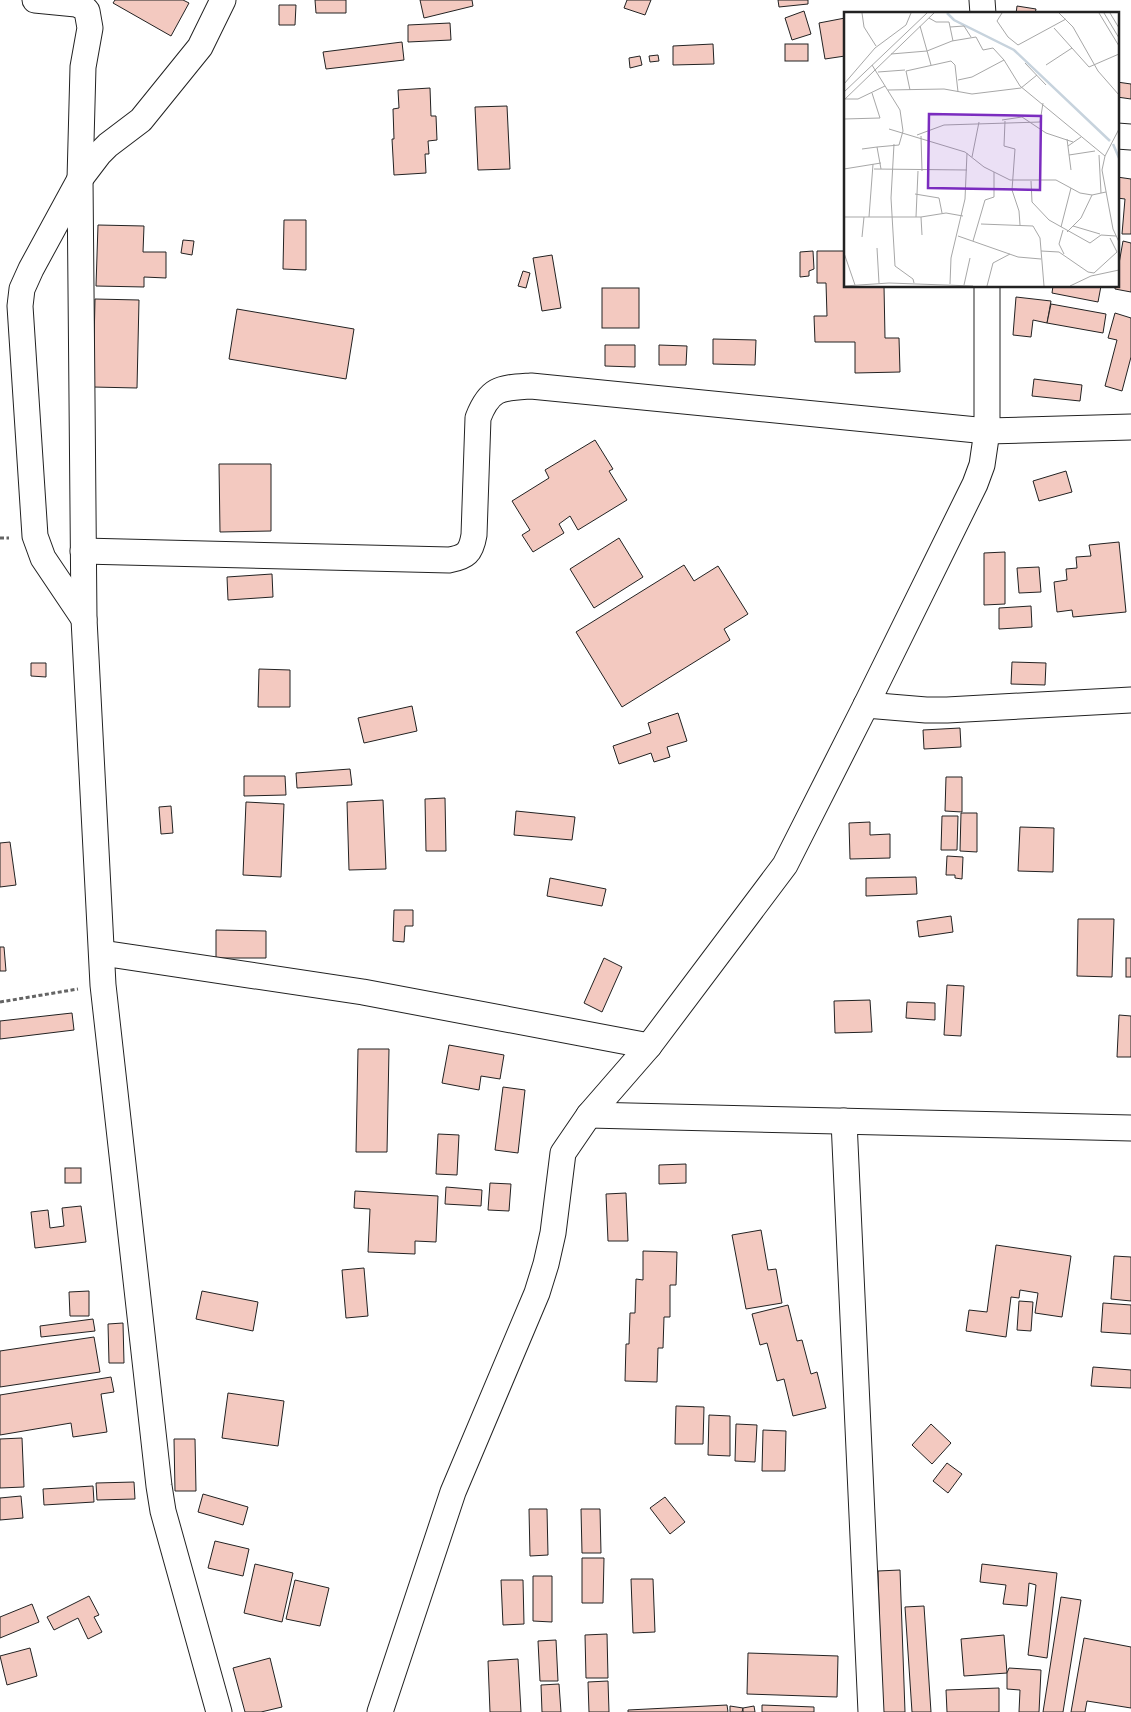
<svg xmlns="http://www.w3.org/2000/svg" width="1131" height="1712" font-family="'PT Sans',sans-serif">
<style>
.building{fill:#f3c9c0;stroke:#222}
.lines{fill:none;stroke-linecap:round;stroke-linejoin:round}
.street-casing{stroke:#222;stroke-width:27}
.path{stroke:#646464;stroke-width:3;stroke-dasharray:4 2.5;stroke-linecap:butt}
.street{stroke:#fff;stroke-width:25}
.inset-river{fill:none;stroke:#c7d3dd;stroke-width:2.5}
.inset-road{fill:none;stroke:#a7a7a7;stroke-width:1}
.view{fill:#7b2cbf;fill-opacity:0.15;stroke:#7b2cbf;stroke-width:2.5}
.inset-edge{fill:none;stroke:#222;stroke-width:2.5}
</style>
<rect width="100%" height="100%" fill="#fff"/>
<g class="building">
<path d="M115,0H183L189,3L171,36L113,3Z"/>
<path d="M315,0H346V13H316Z"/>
<path d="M420,0H472L473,6L424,18Z"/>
<path d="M627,0H651L645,15L624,8Z"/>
<path d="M778,0H808V4L779,7Z"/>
<path d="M279,5H296L295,25H279Z"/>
<path d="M1017,6L1036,9L1035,14H1016Z"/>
<path d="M804,11L811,34L792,40L785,18Z"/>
<path d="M845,18V56L825,59L819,23Z"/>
<path d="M450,23L451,40L408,42V25Z"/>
<path d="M402,42L404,60L326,69L323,52Z"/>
<path d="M713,44L714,64L673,65V46Z"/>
<rect x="785" y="44" width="23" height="17"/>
<path d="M658,55L659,61L650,62L649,56Z"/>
<path d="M640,56L642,65L630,68L629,58Z"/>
<path d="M1117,82L1131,84V99L1117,97Z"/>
<path d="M430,88L431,116H436L437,140L428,141L429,154H425L426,173L394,175L392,139H394L393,109L399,108L398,90Z"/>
<path d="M507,106L510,169L478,170L475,107Z"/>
<path d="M1117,177L1131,179V234H1122L1125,199L1117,198Z"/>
<path d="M284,220H306V270L283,269Z"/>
<path d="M98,225L144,226L143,252H166V278L144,277V287L96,286Z"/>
<path d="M183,240L194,241L192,255L181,253Z"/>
<path d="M1123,241L1131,243V292L1115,289V286H1117V275Z"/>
<path d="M813,251L814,269L809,271V276L800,277V252Z"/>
<path d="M817,251H845V286H884L885,338H899L900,372L855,373V342H815L814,316H827L826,283H817Z"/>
<path d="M552,255L561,308L542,311L533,258Z"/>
<path d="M523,271L530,273L526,288L518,286Z"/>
<path d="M1053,286H1101L1098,302L1052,293Z"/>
<rect x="602" y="288" width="37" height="40"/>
<path d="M1016,297L1051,301L1047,323L1033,320L1031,337L1013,335Z"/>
<path d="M95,299L139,300L137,388L93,387Z"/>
<path d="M1051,304L1106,314L1103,333L1047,323Z"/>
<path d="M237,309L354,329L346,379L229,359Z"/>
<path d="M1115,313L1131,318V357L1122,391L1105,386L1117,340L1108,338Z"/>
<path d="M713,339L756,340L755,365L713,364Z"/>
<path d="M605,345H635V367L605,366Z"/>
<path d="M659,345L687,346L686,365H659Z"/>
<path d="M1034,379L1082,385L1080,401L1032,396Z"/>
<path d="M595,440L613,469L609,471L627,500L578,530L570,516L559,524L564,533L533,552L522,535L530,530L512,501L549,478L545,470Z"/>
<path d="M219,464H271V531L220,532Z"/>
<path d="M1066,471L1072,492L1039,501L1033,481Z"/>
<path d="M619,538L643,577L594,608L570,569Z"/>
<path d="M1119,542L1126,612L1073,617L1072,610L1057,612L1054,582L1067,580L1066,569L1077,568L1076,557L1091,556L1089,545Z"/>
<path d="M1005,552V604L984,605V553Z"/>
<path d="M684,565L694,581L718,566L748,614L724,629L730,640L622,707L576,632Z"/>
<path d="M1039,567L1041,592L1019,593L1017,568Z"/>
<path d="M272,574L273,597L228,600L227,577Z"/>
<path d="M1031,606L1032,627L999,629V608Z"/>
<path d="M1012,662L1046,663L1045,685L1011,684Z"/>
<path d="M31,663H46V677L31,676Z"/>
<path d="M259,669L290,670V707H258Z"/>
<path d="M412,706L417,731L364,743L358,718Z"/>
<path d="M678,713L687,741L667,747L670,757L654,762L651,753L619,764L613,746L651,733L648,723Z"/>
<path d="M960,728L961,747L924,749L923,730Z"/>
<path d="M350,769L352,785L297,788L296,773Z"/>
<path d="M244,776H285L286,795L244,796Z"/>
<path d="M946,777H962V812L945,811Z"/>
<path d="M445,798L446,851H426L425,799Z"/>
<path d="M383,800L386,869L349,870L347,802Z"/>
<path d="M246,802L284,804L281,877L243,875Z"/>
<path d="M171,806L173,833L161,834L159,807Z"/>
<path d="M516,811L575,817L572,840L514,835Z"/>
<path d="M961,813H977V852L960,851Z"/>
<path d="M942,816H958L957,850H941Z"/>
<path d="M870,822V835L890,834V858L850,859L849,823Z"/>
<path d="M1020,827L1054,828L1053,872L1018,871Z"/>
<path d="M10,842L16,885L0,887V843Z"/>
<path d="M947,856L963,857L962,879L955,878V875H946Z"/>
<path d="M916,877L917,894L866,896V878Z"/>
<path d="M550,878L606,889L602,906L547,896Z"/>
<path d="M394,910H413V926H405L404,942L393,941Z"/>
<path d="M951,916L953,932L919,937L917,921Z"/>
<path d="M1078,919H1114L1112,977L1077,976Z"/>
<path d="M216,930L266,931V958H216Z"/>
<path d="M0,947H4L6,971H0Z"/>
<path d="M604,958L622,967L602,1012L584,1003Z"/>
<rect x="1126" y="958" width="5" height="19"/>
<path d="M947,985L964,986L961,1036L944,1035Z"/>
<path d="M870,1000L872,1032L835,1033L834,1001Z"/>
<path d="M907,1002L935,1003V1020L906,1018Z"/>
<path d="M72,1013L74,1030L0,1039V1021Z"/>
<path d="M1119,1015L1131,1016V1057H1117Z"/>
<path d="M449,1045L504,1055L500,1079L481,1076L479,1090L442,1083Z"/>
<path d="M358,1049H389L387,1152H356Z"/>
<path d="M503,1087L525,1090L518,1153L495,1150Z"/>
<path d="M438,1134L459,1135L457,1175L436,1174Z"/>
<path d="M686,1164V1183L659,1184V1165Z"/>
<rect x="65" y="1168" width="16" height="15"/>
<path d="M490,1183L511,1184L509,1211L488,1210Z"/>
<path d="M446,1187L482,1190L481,1206L445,1204Z"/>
<path d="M355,1191L438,1196L436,1242L415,1241V1254L368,1252L370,1209L354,1208Z"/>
<path d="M626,1193L628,1241H608L606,1194Z"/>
<path d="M81,1206L86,1242L35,1248L31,1212L48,1210L50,1228L64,1226L62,1208Z"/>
<path d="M761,1230L768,1270L776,1269L782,1303L746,1309L732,1235Z"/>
<path d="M996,1245L1071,1256L1062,1317L1035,1313L1038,1293L1020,1290L1019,1298L1011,1297L1006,1337L966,1331L969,1310L987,1312Z"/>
<path d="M643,1251L677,1252L676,1285H670V1317H664L663,1348H658L657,1382L625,1381L626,1344H629L630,1313H635L636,1279L643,1280Z"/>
<path d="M1114,1256L1131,1257V1301L1111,1299Z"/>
<path d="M364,1268L368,1316L346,1318L342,1270Z"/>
<path d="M89,1291V1316H70L69,1292Z"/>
<path d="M202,1291L258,1302L253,1331L196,1319Z"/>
<path d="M1019,1301L1033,1302L1031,1331L1017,1330Z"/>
<path d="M1103,1303L1131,1305V1334L1101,1332Z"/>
<path d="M788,1305L797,1341L802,1340L811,1374L817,1372L826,1408L793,1416L784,1379L777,1381L767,1343L760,1345L752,1314Z"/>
<path d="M93,1319L95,1331L41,1337L40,1326Z"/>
<path d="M123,1323L124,1363H109L108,1324Z"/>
<path d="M94,1337L100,1372L0,1387V1351Z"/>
<path d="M1093,1367L1131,1370V1388L1091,1386Z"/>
<path d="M111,1377L114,1392L101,1394L107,1432L73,1437L71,1423L0,1435V1395Z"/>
<path d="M228,1393L284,1401L278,1446L222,1438Z"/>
<path d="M676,1406L704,1407L703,1444H675Z"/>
<path d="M709,1415L730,1416V1456L708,1455Z"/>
<path d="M736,1424L757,1425L755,1462L735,1461Z"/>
<path d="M931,1424L951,1443L932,1464L912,1445Z"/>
<path d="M763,1430L786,1431L785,1471H762Z"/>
<path d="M22,1438L24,1487L0,1488V1439Z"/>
<path d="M174,1439H195L196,1491H175Z"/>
<path d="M947,1463L962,1474L948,1493L933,1481Z"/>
<path d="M134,1482L135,1499L97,1500L96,1483Z"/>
<path d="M93,1486L94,1502L44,1505L43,1489Z"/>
<path d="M203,1494L248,1507L243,1525L198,1512Z"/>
<path d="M21,1496L23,1518L0,1520V1498Z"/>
<path d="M665,1497L685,1522L670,1534L650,1508Z"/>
<path d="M529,1509H547L548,1555L530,1556Z"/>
<path d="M581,1509H600L601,1553H582Z"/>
<path d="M215,1541L249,1549L243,1576L208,1568Z"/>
<path d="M582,1558H604L603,1603H582Z"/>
<path d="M255,1564L293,1573L282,1622L244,1613Z"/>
<path d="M982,1564L1057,1573L1047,1658L1028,1655L1036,1585L1029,1583L1027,1606L1003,1604L1006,1585L980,1582Z"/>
<path d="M900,1570L905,1712H882L878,1571Z"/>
<path d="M533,1576H552V1622L533,1621Z"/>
<path d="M631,1579H653L655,1632L633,1633Z"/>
<path d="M295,1580L329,1588L320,1626L286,1619Z"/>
<path d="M501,1580H523L524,1624L503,1625Z"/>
<path d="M89,1596L99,1615L94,1617L102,1632L88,1639L78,1618L54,1630L47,1617Z"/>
<path d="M1061,1597L1081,1600L1063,1712H1043Z"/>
<path d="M32,1604L39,1622L0,1638V1617Z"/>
<path d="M924,1606L931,1712H912L905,1607Z"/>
<path d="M607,1634L608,1678H586L585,1635Z"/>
<path d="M1004,1635L1007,1673L964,1676L961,1639Z"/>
<path d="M1084,1638L1131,1647V1708L1087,1701L1085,1712H1071Z"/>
<path d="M556,1640L558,1681H540L538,1641Z"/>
<path d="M30,1648L37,1676L7,1685L0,1656Z"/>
<path d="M748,1653L838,1656L837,1697L747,1694Z"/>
<path d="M270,1658L282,1707L261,1712H245L233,1668Z"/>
<path d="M518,1659L521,1712H490L488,1661Z"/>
<path d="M1009,1668L1041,1670L1039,1712H1019L1020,1690L1007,1689V1673Z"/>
<path d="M608,1681L609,1712H589L588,1682Z"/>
<path d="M559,1684L561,1712H542L541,1685Z"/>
<path d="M999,1688V1712H947L946,1690Z"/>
<path d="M727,1705L728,1712H628V1710Z"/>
<path d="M762,1705L814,1707V1712H762Z"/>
<path d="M730,1706L743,1708L742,1712H730Z"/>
<path d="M754,1706L755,1712H743V1708Z"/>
</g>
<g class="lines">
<g class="street-casing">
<g id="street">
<path d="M35,0L76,4L83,7L87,11L90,28L83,67L80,179L84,619L103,985L159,1486L163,1511L219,1712"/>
<path d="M982,0L983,14"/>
<path d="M1117,136L1131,137"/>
<path d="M83,551L449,560C466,557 471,553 474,535L478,418C490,387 501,388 531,386L987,431L1131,427"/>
<path d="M84,619L43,558L35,536L20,306L22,289L31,269L80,179L99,154L108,145L141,120L200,47L223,0"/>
<path d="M866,705L926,710H947L1131,700"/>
<path d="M102,953L363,992L649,1046"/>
<path d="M589,1115L1131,1128"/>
<path d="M844,1121L871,1712"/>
<path d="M380,1712L453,1492L537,1293L546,1264L553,1233L563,1153L589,1115L649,1046L785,865L866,705L975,484L982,465L987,431V286"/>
</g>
</g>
<g class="path">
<path d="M0,538H9"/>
<path d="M0,1002L78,989"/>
</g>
<use href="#street" class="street"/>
</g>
<g transform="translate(844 12)">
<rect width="275" height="275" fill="#fff"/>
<path class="inset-river" d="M103,1L110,8L170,38L266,129M269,132L275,146"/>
<path class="inset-road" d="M18,1L20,15L32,34M158,1L153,9L164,25L174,33L222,7M215,1L229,15L254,59L275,83M255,1L275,34M260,1L275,26M266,1L275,16M85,6L92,10H105L109,29M76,14L87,53M106,15L120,14L127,25M210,16L245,55L275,42M47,42L83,39L108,29L132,25L139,38L149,36L160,48L176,74L261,144M181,51L202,73M28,53L56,98L59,119L55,133L33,135M202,53L228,36M34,60L61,58M114,68L128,65L160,48M0,72L31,36L62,13L67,1M44,78L100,77L128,82L177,76L193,63M66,78L62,59L107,49L111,53L114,80M0,80L83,1M0,87H14L41,74M0,88L90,1M0,107L36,106L28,81M158,108L178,105L202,121L229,130M161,109L160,134L171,137L168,178L175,199L176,213M45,117L121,140L140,155L166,168H212L236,181L248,183L262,180M275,117L261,144L258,158L269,217L275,230M73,123L100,113L196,110L199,91M77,124L78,159M223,127L227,158M50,132L47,186L51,254L69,267L70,271M224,134L237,125M18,137L33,135L37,157M225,143L251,139M255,143L257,181M128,145L135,110M0,157L37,151M30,157L123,158M187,169L188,190L205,208L246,231L257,223L272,224M71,182L95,186L98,201M0,205H77L102,201L119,204M25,205L29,152M72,205L74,159M77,205L78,223M137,212L189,214L196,226L200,274M229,214L256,222M217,215L227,176M219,218L215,232L220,242M223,220L237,206L248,183M114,224L174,245L197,247M18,225L20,205M129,229L141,188L150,185V160M33,236L35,271M197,239L215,240L244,260L250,261L273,240L266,226M0,241L11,273M106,272L107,246L121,187L123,141M120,273L126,246M0,274L45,271L129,274M143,274L149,251L166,242M226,274L247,264L275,258"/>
<path class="view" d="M85,102L197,104L196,178L84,176Z"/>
<rect width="275" height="275" class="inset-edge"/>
</g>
</svg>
